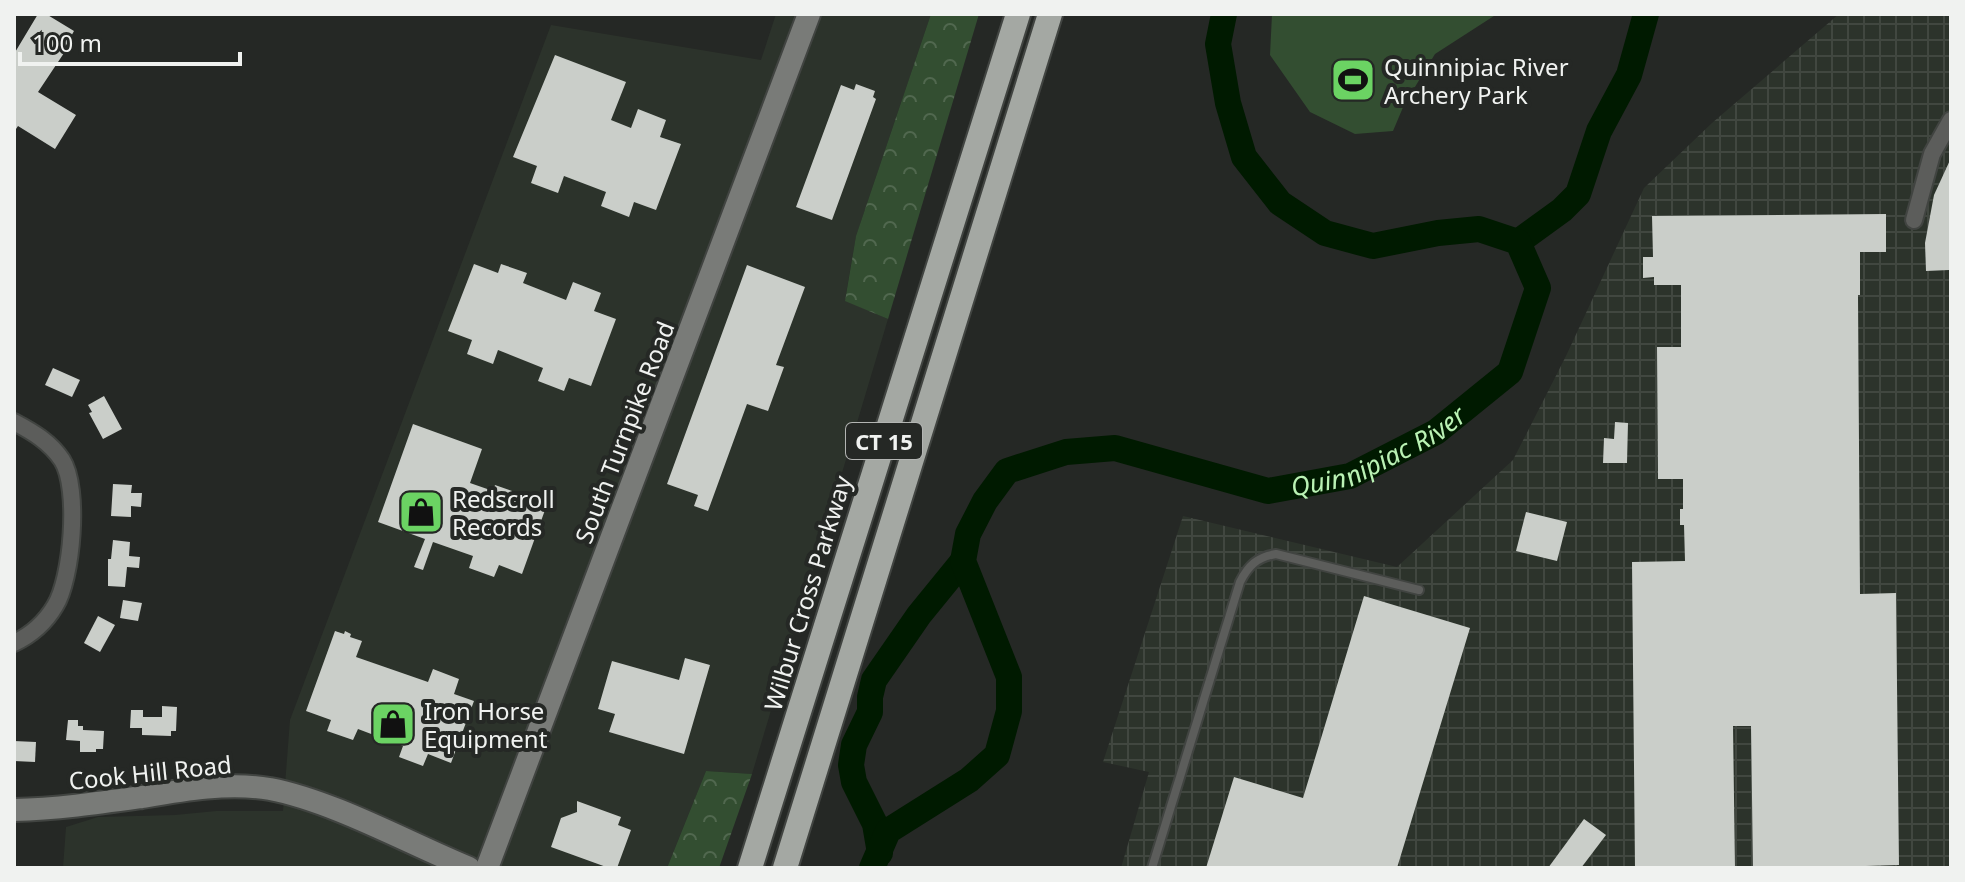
<svg xmlns="http://www.w3.org/2000/svg" width="1965" height="882" font-family="'Noto Sans',sans-serif">
<style>
.built{fill:#2c332b}
.industrial{fill:url(#industrial-grid)}
.forest{fill:url(#forest-crowns)}
.pitch{fill:#334e31}
.lines{fill:none;stroke-linecap:round;stroke-linejoin:round}
.river{stroke:#001a00;stroke-width:26}
.building{fill:#cacec9}
.lane-casing{stroke:#414441;stroke-width:12}
.street-casing{stroke:#414441;stroke-width:20}
.secondary-casing{stroke:#414441;stroke-width:26}
.highway-casing{stroke:#414441;stroke-width:28}
.lane{stroke:#5c5d5b;stroke-width:8}
.street{stroke:#5c5d5b;stroke-width:16}
.secondary{stroke:#797b78;stroke-width:22}
.highway{stroke:#a4a8a3;stroke-width:24}
.labels{text-anchor:middle;dominant-baseline:central;stroke-width:8;stroke-linejoin:round;paint-order:stroke}
.shield{fill:#252825;stroke:#b3b5b3;stroke-width:2}
.shield-label{font-size:22px;font-weight:bold;fill:#f0f2f0}
.poi-label{font-size:24px;fill:#f0f2f0;stroke:#252825;text-anchor:start}
.street-label{font-size:24px;fill:#f0f2f0;stroke:#252825}
.water-label{font-size:26px;font-style:italic;fill:#baf2b4;stroke:#252825}
</style>
<defs>
<pattern id="industrial-grid" width="8" height="8" patternUnits="userSpaceOnUse" patternTransform="scale(2)"><rect width="8" height="8" fill="#2c332b"/><path d="M0 4h8M4 0v8" fill="none" stroke="#414740"/></pattern>
<pattern id="forest-crowns" width="20" height="18" patternUnits="userSpaceOnUse" patternTransform="scale(2)"><rect width="20" height="18" fill="#334e31"/><path d="M2 6a3 3 0 1 1 6 0M12 15a3 3 0 1 1 6 0" fill="none" stroke="#51684f"/></pattern>
</defs>
<rect width="100%" height="100%" fill="#252825"/>
<path class="built" d="M776,14H931L856,236L845,300L888,319L752,774L706,771L667,868H63L66,827L98,817L175,815L216,811H283L290,720L551,25L761,60Z"/>
<path class="industrial" d="M1839,14H1951V868H1121L1149,772L1103,762L1183,516L1397,567L1513,460L1566,356L1644,188L1712,123Z"/>
<g class="forest">
<path d="M931,14H979L888,319L845,301L856,236Z"/>
<path d="M706,771L752,774L719,868H667Z"/>
</g>
<path class="pitch" d="M1272,14H1497L1435,54L1404,105L1393,131L1355,134L1310,112L1270,55Z"/>
<g class="lines">
<g class="river">
<path d="M1518,242L1562,210L1578,194L1599,131L1629,75L1646,14"/>
<path d="M880,853L875,824L854,782L851,765L854,745L870,712V697L874,680L919,615L963,561"/>
<path id="s1" d="M872,868L888,831L969,780L997,755L1009,711V677L963,561L968,534L985,501L1007,471L1066,452L1115,448L1268,491L1350,476L1436,432L1510,372L1538,288L1518,242L1479,229L1438,233L1373,246L1325,233L1280,203L1244,157L1228,103L1218,44L1224,14"/>
</g>
</g>
<g class="building">
<path d="M38,14H46L74,31L64,49L66,50L38,92L76,115L55,149L18,126L14,132V54Z"/>
<path d="M555,55L626,82L611,120L631,128L638,109L666,120L660,137L681,144L656,210L634,202L629,217L601,206L606,192L564,176L558,193L531,183L537,166L513,157Z"/>
<path d="M856,84L875,91L873,97L876,99L832,220L796,207L841,85L854,90Z"/>
<path d="M1951,158L1949,270L1926,271L1925,243L1934,195Z"/>
<path d="M1886,214V252H1860V295H1858L1860,594L1896,593L1899,865L1866,866V868H1753L1751,726H1733L1735,868H1635L1632,562L1685,561L1684,525H1680V509H1683V479H1658L1657,347H1681V285H1654V277L1643,278V257H1653L1652,216Z"/>
<path d="M474,264L498,273L501,264L527,273L523,283L566,300L573,282L601,293L594,311L616,319L591,386L569,378L564,391L538,381L543,368L498,350L493,364L467,354L472,340L448,331Z"/>
<path d="M747,265L805,287L776,365L784,367L768,411L747,404L708,511L694,506L698,495L667,484Z"/>
<path d="M53,368L80,380L72,397L45,385Z"/>
<path d="M104,396L122,429L103,439L89,413L92,412L88,405Z"/>
<path d="M1615,422L1628,423L1627,463H1603L1604,438L1614,439Z"/>
<path d="M413,424L482,449L470,483L493,491L495,485L512,491L510,497L545,510L522,574L499,565L494,577L469,568L473,556L433,542L423,570L414,567L425,539L378,522Z"/>
<path d="M113,484L132,485L131,493H142L141,507L131,506V517L111,516Z"/>
<path d="M1526,512L1567,522L1557,561L1516,551Z"/>
<path d="M113,540L130,542L129,556L140,557L139,568L127,567L125,587L108,586V559H111Z"/>
<path d="M1364,596L1470,628L1397,868H1206L1234,777L1303,798Z"/>
<path d="M123,600L142,603L138,621L120,618Z"/>
<path d="M98,616L115,625L100,652L84,643Z"/>
<path d="M335,631L344,634L345,631L351,634L350,637L362,641L356,657L428,682L433,669L459,679L454,694L474,701L451,763L428,754L423,766L399,757L403,746L358,729L353,740L327,731L331,720L306,711Z"/>
<path d="M685,658L710,665L684,754L609,732L615,714L598,709L612,661L679,680Z"/>
<path d="M162,706L177,707L176,731H171V736L142,735V728H130L131,710H143V717H162Z"/>
<path d="M68,720H78V726H83V730L104,731L103,749H96V752H80V741L66,740Z"/>
<path d="M14,741L36,742L35,762L14,761Z"/>
<path d="M577,801L621,817L618,825L631,830L617,868H609L551,847L561,818L577,812Z"/>
<path d="M1584,819L1606,835L1581,868H1548Z"/>
</g>
<g class="lines">
<g class="lane-casing">
<path id="lane" d="M1152,868L1240,582C1248,566 1257,557 1276,554L1419,590"/>
</g>
<g class="street-casing">
<g id="street">
<path d="M1914,220L1932,154L1951,120"/>
<path d="M14,422C33,432 50,442 62,460C80,488 72,579 55,606C45,623 31,635 14,643"/>
</g>
</g>
<g class="secondary-casing">
<g id="secondary">
<path d="M14,810C57,809 99,803 142,797C183,790 228,782 270,789C333,801 408,843 469,868"/>
<path d="M487,868L809,14"/>
</g>
</g>
<g class="highway-casing">
<g id="highway">
<path d="M750,868L1018,14"/>
<path d="M785,868L1050,14"/>
</g>
</g>
<use href="#lane" class="lane"/>
<use href="#street" class="street"/>
<use href="#secondary" class="secondary"/>
<use href="#highway" class="highway"/>
</g>
<defs>
<g id="stadium-square" transform="scale(2.3)"><rect x="-9" y="-9" width="18" height="18" rx="4" fill="#6bd363" stroke="#252825"/><path d="M0-5a6.5 5 0 1 0 0 10a6.5 5 0 1 0 0-10ZM-3.5-1.8h7v3.6h-7Z" fill="#111"/></g>
<g id="shop-square" transform="scale(2.3)"><rect x="-9" y="-9" width="18" height="18" rx="4" fill="#6bd363" stroke="#252825"/><path d="M-5-2.5h2.3a2.7 3.5 0 0 1 5.4 0H5L5.5 6h-11ZM-1.5-2.5h3a1.5 2.3 0 0 0-3 0Z" fill="#111"/></g>
</defs>
<g fill-rule="evenodd">
<use href="#stadium-square" x="1353" y="80"/>
<use href="#shop-square" x="421" y="512"/>
<use href="#shop-square" x="393" y="724"/>
</g>
<g class="labels">
<rect class="shield" x="846" y="423" width="76" height="36" rx="6"/>
<g class="shield-label">
<text x="884" y="441">CT 15</text>
</g>
<g class="poi-label">
<text x="1384" y="66">Quinnipiac River<tspan x="1384" dy="28">Archery Park</tspan></text>
<text x="452" y="498">Redscroll<tspan x="452" dy="28">Records</tspan></text>
<text x="424" y="710">Iron Horse<tspan x="424" dy="28">Equipment</tspan></text>
</g>
<g class="street-label">
<text transform="translate(624 432) rotate(-69)">South Turnpike Road</text>
<text transform="translate(807 593) rotate(-73)">Wilbur Cross Parkway</text>
<text transform="translate(150 772) rotate(-6)">Cook Hill Road</text>
</g>
<g class="water-label">
<text stroke="none"><textPath href="#s1" startOffset="868">Quinnipiac River</textPath></text>
</g>
</g>
<rect width="1965" height="882" fill="none" stroke="#f0f2f0" stroke-width="32"/>
<path d="M20 52v12h220v-12" fill="none" stroke="#f0f2f0" stroke-width="4"/>
<text x="32" y="52" font-size="24" fill="#f0f2f0" stroke="#252825" stroke-width="6" paint-order="stroke">100 m</text>
</svg>
